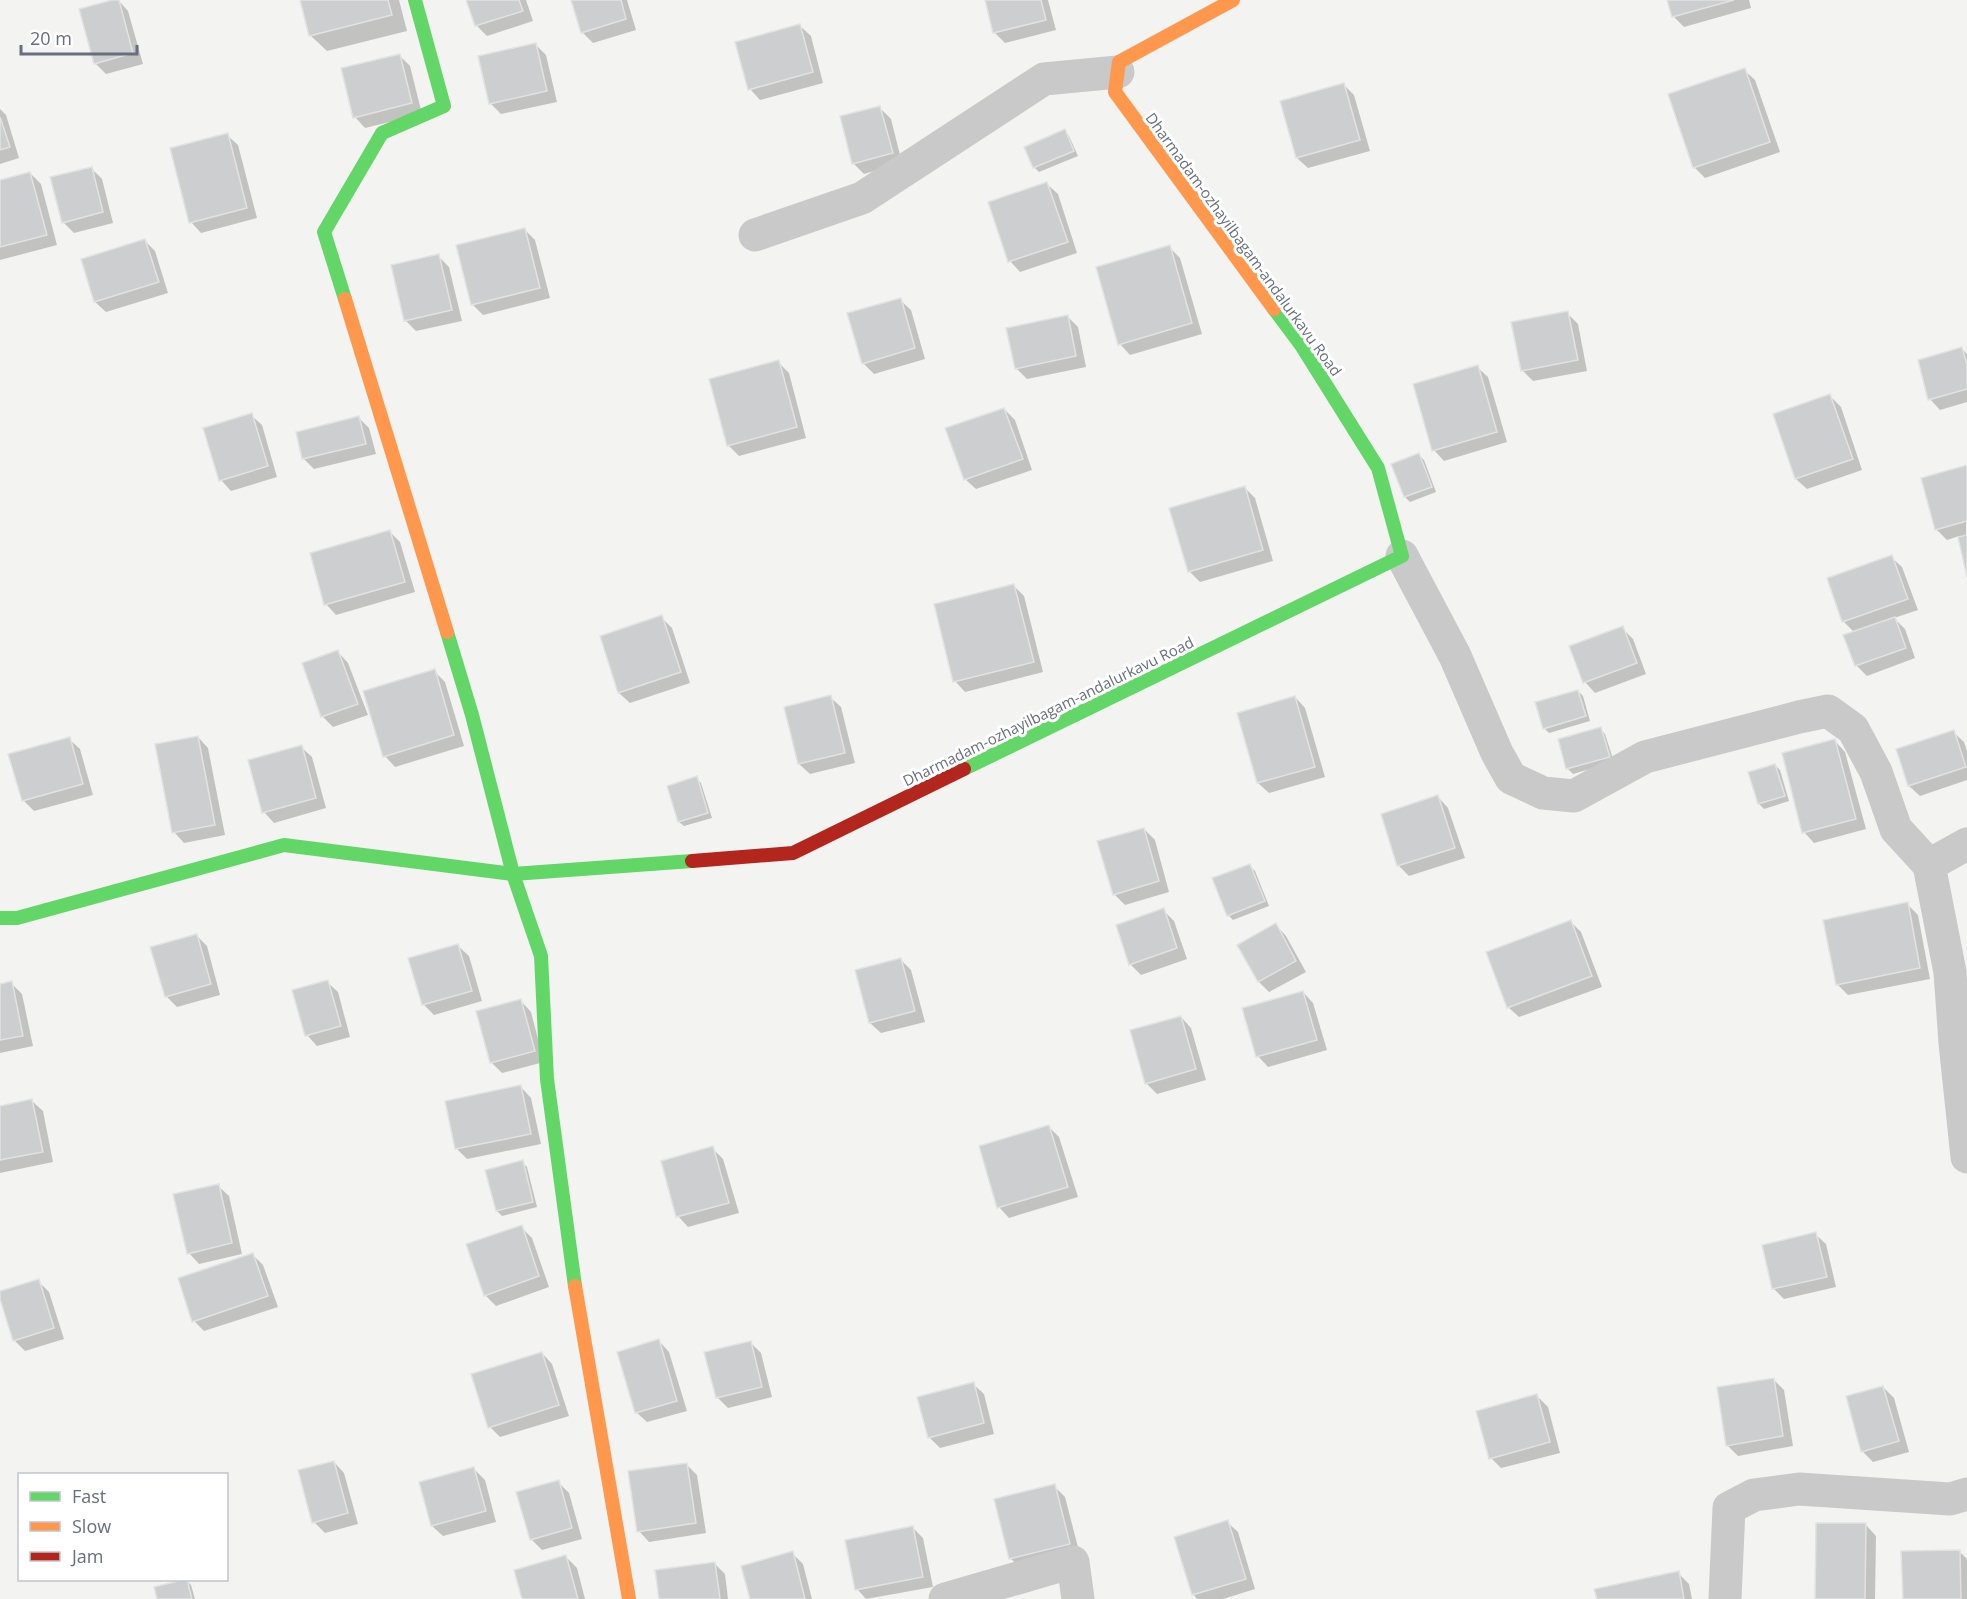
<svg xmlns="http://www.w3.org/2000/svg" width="1967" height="1599" font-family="'Open Sans',sans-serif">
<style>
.shadow{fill:#0003}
.building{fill:#cdcecf;stroke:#e2e2e2;stroke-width:1.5}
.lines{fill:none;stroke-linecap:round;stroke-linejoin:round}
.street{stroke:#c9c9ca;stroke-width:33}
.fast{stroke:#63d668;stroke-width:14}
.slow{stroke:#ff974d;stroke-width:14}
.jam{stroke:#b3261e;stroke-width:14}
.labels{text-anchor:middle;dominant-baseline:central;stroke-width:6;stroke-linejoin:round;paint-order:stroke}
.street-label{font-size:15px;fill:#676e7e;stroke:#fff}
</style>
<rect width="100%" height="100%" fill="#f3f3f2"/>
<g class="shadow">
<path d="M118,0L128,11L143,64L106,74L95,63Z"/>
<path d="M302,0H399L407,31L327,51L310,35Z"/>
<path d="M468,0H526L533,21L487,36L476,25Z"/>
<path d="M573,0H627L636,30L593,43L582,32Z"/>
<path d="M986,0H1048L1056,30L1005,43L994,32Z"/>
<path d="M1669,0H1749L1751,8L1684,27L1673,16Z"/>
<path d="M800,26L811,36L823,83L760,100L750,89Z"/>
<path d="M535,44L546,55L557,102L501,114L491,104Z"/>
<path d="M399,55L410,66L422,114L365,128L355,117Z"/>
<path d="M1744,70L1755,80L1780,152L1705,178L1694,167Z"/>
<path d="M1343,84L1354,95L1370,151L1308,168L1297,158Z"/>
<path d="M880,108L891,119L902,163L864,174L853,163Z"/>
<path d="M0,109L6,115L19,158L0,164Z"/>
<path d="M1064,131L1069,136L1078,156L1039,172L1034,167Z"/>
<path d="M227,135L238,145L257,218L201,233L191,222Z"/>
<path d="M92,169L102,179L113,223L74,233L63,222Z"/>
<path d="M30,173L41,184L57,245L0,260V181Z"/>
<path d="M1047,184L1058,194L1077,253L1020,272L1010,261Z"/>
<path d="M524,229L535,240L550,298L483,315L472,304Z"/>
<path d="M145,241L155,251L168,293L106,312L95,302L82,260Z"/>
<path d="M1169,247L1180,258L1202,334L1130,355L1120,344Z"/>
<path d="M438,256L449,267L462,321L416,331L406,321L393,266Z"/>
<path d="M900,300L911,310L925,359L874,374L863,363Z"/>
<path d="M1567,313L1578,324L1587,371L1533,381L1522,370Z"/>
<path d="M1067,316L1078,327L1086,367L1027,379L1016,368Z"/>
<path d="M1962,349L1967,354V402L1940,410L1930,399Z"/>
<path d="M778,362L789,373L806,438L739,456L728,445Z"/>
<path d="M1477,367L1488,377L1507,442L1444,461L1434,450Z"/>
<path d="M1830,396L1841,407L1862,470L1807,489L1796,479Z"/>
<path d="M1004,409L1015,420L1032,470L976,489L965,479Z"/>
<path d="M251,415L262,425L277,477L231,491L221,480Z"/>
<path d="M359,418L369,428L376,454L314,469L304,459L297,433Z"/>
<path d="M1419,455L1424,460L1436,492L1410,502L1405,497Z"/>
<path d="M1967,467L1966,534L1967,570L1959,536L1947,540L1936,529Z"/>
<path d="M1244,487L1255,498L1273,561L1200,582L1189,571Z"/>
<path d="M390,532L400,542L415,592L336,615L326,604Z"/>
<path d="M1891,557L1902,567L1918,610L1894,618L1905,629L1915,658L1867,676L1856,665L1854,632L1844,622L1829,578Z"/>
<path d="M1014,586L1024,596L1043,672L965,692L955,681Z"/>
<path d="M661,617L672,628L690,683L630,703L619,693Z"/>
<path d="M1622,628L1633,639L1646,674L1595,693L1585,682Z"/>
<path d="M338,652L348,663L368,715L333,727L322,716Z"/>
<path d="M434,671L445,682L464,746L395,767L385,756Z"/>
<path d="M1578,691L1583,696L1590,721L1549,733L1544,728Z"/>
<path d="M830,697L841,707L855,763L810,774L799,764Z"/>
<path d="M1295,697L1305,708L1325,777L1269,793L1258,783Z"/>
<path d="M1600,729L1605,734L1614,762L1573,774L1568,769L1560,740Z"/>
<path d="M1953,732L1964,742L1967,751V780L1920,796L1909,786L1898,750Z"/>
<path d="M198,737L208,748L225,835L184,843L174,832Z"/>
<path d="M69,739L80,749L93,795L34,811L24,801L10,755Z"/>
<path d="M1835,741L1845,752L1866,829L1814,843L1804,832Z"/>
<path d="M301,747L312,757L326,808L274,823L264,812Z"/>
<path d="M1775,765L1780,770L1789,801L1764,809L1759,804Z"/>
<path d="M696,778L701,783L712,818L684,826L679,822Z"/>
<path d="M1438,797L1448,808L1465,858L1409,876L1398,865Z"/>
<path d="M1144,829L1155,840L1169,892L1125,905L1114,894Z"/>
<path d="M1250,866L1255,871L1269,906L1233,920L1228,915Z"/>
<path d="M1907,904L1918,915L1930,979L1848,995L1837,984Z"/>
<path d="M1163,910L1174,921L1187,959L1141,975L1130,964Z"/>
<path d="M1571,922L1581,932L1602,987L1519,1017L1508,1007Z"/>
<path d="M1276,925L1286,936L1306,972L1269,992L1259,982Z"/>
<path d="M196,935L207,946L220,995L177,1007L166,996Z"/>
<path d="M458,946L469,956L482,1001L434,1015L423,1004Z"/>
<path d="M901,960L911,970L925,1022L881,1033L870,1023Z"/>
<path d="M327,982L338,992L350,1037L317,1046L307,1035Z"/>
<path d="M11,983L22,994L33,1046L0,1053V985Z"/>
<path d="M1303,992L1313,1003L1327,1050L1268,1067L1258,1056Z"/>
<path d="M521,1001L531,1012L544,1062L502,1073L491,1062Z"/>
<path d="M1181,1017L1191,1028L1206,1080L1157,1094L1146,1083Z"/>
<path d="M521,1087L531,1098L541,1144L467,1159L457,1149Z"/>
<path d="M32,1101L43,1111L53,1162L0,1173V1107Z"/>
<path d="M1049,1127L1059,1137L1078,1197L1009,1218L999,1207Z"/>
<path d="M712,1148L723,1159L739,1213L688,1227L678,1216Z"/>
<path d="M522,1162L527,1167L537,1207L502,1216L497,1211Z"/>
<path d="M218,1186L229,1196L242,1254L199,1264L189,1253Z"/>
<path d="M521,1227L532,1238L549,1287L496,1306L485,1295Z"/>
<path d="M1815,1234L1826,1244L1836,1287L1784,1299L1773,1288Z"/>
<path d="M253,1255L263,1265L278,1307L204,1331L194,1321Z"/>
<path d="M38,1281L49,1292L64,1339L25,1351L14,1340L0,1292Z"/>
<path d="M659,1341L669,1352L687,1411L647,1422L636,1412Z"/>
<path d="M750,1342L761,1353L772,1397L728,1408L717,1397Z"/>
<path d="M542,1353L552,1364L569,1416L500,1437L490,1427Z"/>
<path d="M1773,1379L1784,1390L1793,1446L1738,1456L1727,1445Z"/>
<path d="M973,1384L984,1394L994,1434L940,1448L929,1437Z"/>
<path d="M1883,1387L1894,1398L1909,1452L1873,1462L1862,1451Z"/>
<path d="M1537,1396L1548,1407L1560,1453L1501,1468L1491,1458Z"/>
<path d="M334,1462L344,1473L358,1524L325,1533L314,1522Z"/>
<path d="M686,1464L697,1475L706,1533L649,1542L639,1531Z"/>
<path d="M474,1469L485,1480L496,1522L443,1536L432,1526L421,1484Z"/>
<path d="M558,1482L569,1493L582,1539L542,1550L531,1539Z"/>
<path d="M1054,1486L1065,1497L1080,1555L1022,1569L1011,1559Z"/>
<path d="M1227,1522L1238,1532L1255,1589L1223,1599H1197L1193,1594Z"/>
<path d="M1866,1525L1876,1536L1875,1599H1816Z"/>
<path d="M913,1528L923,1538L933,1587L866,1599L857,1589Z"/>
<path d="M1959,1551L1967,1559V1599H1904Z"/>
<path d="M792,1553L803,1564L812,1599H751Z"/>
<path d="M566,1557L577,1568L585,1599H523Z"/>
<path d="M714,1563L725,1574L728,1599H661Z"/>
<path d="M1678,1573L1689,1584L1692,1599H1598Z"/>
<path d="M186,1580L191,1585L195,1599H159Z"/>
</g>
<g class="building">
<path d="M112,0H119L133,53L94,64L79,9Z"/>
<path d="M300,0H388L392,15L309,36Z"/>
<path d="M466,0H519L523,11L475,26Z"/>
<path d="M571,0H621L626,19L581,33Z"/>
<path d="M985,0H1041L1046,20L993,33Z"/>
<path d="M1667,0H1734L1672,17Z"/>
<path d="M800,24L813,72L748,90L735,42Z"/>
<path d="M536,43L547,91L489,104L478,56Z"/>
<path d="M400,54L412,103L353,118L341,68Z"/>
<path d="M1745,68L1770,142L1693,168L1668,94Z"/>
<path d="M1344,83L1360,140L1296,158L1280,101Z"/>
<path d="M880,106L893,153L852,164L840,116Z"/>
<path d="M0,117L10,147L0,150Z"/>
<path d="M1065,129L1074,151L1033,168L1024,147Z"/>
<path d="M228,133L247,208L189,223L170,148Z"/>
<path d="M92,167L103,212L62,223L50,177Z"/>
<path d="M30,172L47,235L0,247V180Z"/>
<path d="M1047,182L1068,242L1008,262L988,202Z"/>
<path d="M525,228L540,288L471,305L456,245Z"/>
<path d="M145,239L159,282L94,302L81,259Z"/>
<path d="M1170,245L1192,323L1118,345L1096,267Z"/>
<path d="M439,254L452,310L404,321L391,265Z"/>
<path d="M901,298L915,348L862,364L847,313Z"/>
<path d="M1568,311L1578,360L1521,371L1511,322Z"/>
<path d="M1068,315L1076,356L1015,369L1006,328Z"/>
<path d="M1962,347L1967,365V389L1928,400L1918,360Z"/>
<path d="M779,360L797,427L727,446L709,379Z"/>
<path d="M1478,365L1497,432L1432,451L1413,384Z"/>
<path d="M1830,394L1853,459L1795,479L1773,414Z"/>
<path d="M1004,408L1023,459L964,480L945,428Z"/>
<path d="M252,413L268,466L219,481L203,428Z"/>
<path d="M359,416L366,444L302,459L296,432Z"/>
<path d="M1419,453L1432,487L1404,497L1391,464Z"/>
<path d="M1967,465V521L1935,530L1921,478Z"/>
<path d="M1245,486L1263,550L1188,572L1169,508Z"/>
<path d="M390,530L405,582L324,605L310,553Z"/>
<path d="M1967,535V577L1958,537Z"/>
<path d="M1892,555L1908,599L1842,622L1827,578Z"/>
<path d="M1014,584L1034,662L953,682L934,604Z"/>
<path d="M662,615L681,672L618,693L600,636Z"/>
<path d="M1895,617L1906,648L1855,666L1843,635Z"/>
<path d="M1623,626L1637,663L1583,683L1569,646Z"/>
<path d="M338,650L358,704L321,717L302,663Z"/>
<path d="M435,669L454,735L383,757L363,691Z"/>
<path d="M1578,690L1586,716L1543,729L1535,702Z"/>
<path d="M831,695L845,753L798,764L784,707Z"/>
<path d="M1295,696L1315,767L1257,783L1237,713Z"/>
<path d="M1601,727L1610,757L1566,769L1558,739Z"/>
<path d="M1954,730L1966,767L1908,786L1896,749Z"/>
<path d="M198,736L215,825L172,833L155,744Z"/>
<path d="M70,737L83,784L22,801L8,754Z"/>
<path d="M1835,739L1856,819L1802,833L1782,753Z"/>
<path d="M302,745L316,798L262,813L248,760Z"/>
<path d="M1775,764L1785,796L1758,804L1748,772Z"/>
<path d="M697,776L708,813L678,822L667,786Z"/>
<path d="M1438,795L1455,848L1397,866L1381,814Z"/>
<path d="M1144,828L1159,881L1113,895L1097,841Z"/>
<path d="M1250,864L1265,901L1227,916L1212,878Z"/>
<path d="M1908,902L1920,968L1836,985L1823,920Z"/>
<path d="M1164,908L1177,948L1129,965L1116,925Z"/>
<path d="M1571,920L1592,976L1507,1008L1486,952Z"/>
<path d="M1276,923L1296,961L1258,982L1237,945Z"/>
<path d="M197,934L211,984L165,997L150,947Z"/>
<path d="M458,944L472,991L422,1005L408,958Z"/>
<path d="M901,958L915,1011L869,1023L855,970Z"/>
<path d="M328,980L341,1026L305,1036L292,990Z"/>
<path d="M12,981L23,1036L0,1040V984Z"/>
<path d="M1303,991L1317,1040L1256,1057L1242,1008Z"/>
<path d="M521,999L535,1051L490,1063L476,1011Z"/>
<path d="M1181,1016L1196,1069L1145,1084L1130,1030Z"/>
<path d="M521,1085L531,1134L455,1149L445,1101Z"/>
<path d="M32,1099L43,1152L0,1160V1106Z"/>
<path d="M1049,1125L1068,1187L997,1208L979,1146Z"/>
<path d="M713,1146L729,1203L676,1217L661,1161Z"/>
<path d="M523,1160L533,1202L496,1211L485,1170Z"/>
<path d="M219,1184L232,1243L187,1254L173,1194Z"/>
<path d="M522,1225L539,1276L484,1296L466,1244Z"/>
<path d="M1816,1232L1827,1277L1772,1289L1762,1245Z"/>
<path d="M253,1253L268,1296L192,1322L178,1278Z"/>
<path d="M39,1279L54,1328L13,1341L0,1299V1291Z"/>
<path d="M659,1339L677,1401L635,1413L617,1352Z"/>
<path d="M751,1341L762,1387L716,1398L704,1352Z"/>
<path d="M542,1352L559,1405L488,1428L471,1374Z"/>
<path d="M1774,1378L1783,1436L1726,1446L1717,1387Z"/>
<path d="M974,1382L984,1423L928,1438L917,1397Z"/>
<path d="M1883,1386L1899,1441L1861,1452L1846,1396Z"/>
<path d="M1537,1394L1550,1442L1489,1459L1476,1411Z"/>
<path d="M334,1461L348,1513L312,1523L298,1470Z"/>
<path d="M687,1463L696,1523L637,1532L628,1471Z"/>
<path d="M474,1467L486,1511L431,1526L419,1482Z"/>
<path d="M559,1480L572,1528L530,1540L516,1492Z"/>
<path d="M1055,1484L1070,1544L1009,1559L994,1499Z"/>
<path d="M1228,1520L1246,1579L1192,1595L1174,1537Z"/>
<path d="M1816,1523H1866L1865,1599H1815Z"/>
<path d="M913,1526L923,1577L855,1590L845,1540Z"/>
<path d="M1960,1550L1961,1599H1903L1901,1551Z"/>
<path d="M793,1551L805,1599H750L741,1566Z"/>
<path d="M566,1555L578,1599H522L514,1570Z"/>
<path d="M715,1562L720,1599H659L655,1570Z"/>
<path d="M1679,1571L1684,1599H1597L1594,1589Z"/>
<path d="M182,1580H187L192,1599H157L154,1587Z"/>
</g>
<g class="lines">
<g class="street">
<path d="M755,235L862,198L1044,79L1118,72"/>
<path d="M1402,556L1455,656L1497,753L1511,778L1543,793L1574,796L1645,757L1799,717L1828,711L1853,729L1876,772L1896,829L1929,865L1967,844"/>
<path d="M1929,865L1950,972L1955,1043L1967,1157"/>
<path d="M945,1599L1073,1562L1078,1599"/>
<path d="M1725,1599L1729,1508L1754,1495L1799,1489L1950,1499L1967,1494"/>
</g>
<g class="fast">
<path d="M345,299L324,232L382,133L444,106L415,0"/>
<path d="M447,632L472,715L513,874L541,956L547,1079L575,1286"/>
<path d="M964,769L1402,556L1378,468L1301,345L1274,309"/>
<path d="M0,918H17L284,845L513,874L692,861"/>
</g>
<g class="slow">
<path d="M1233,0L1119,62L1115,92L1274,309"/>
<path d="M345,299L447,632"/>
<path d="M575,1286L629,1599"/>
</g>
<path class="jam" d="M692,861L793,853L964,769"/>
</g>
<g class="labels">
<g class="street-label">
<text transform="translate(1244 244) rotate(54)">Dharmadam-ozhayilbagam-andalurkavu Road</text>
<text transform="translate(1048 711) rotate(-26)">Dharmadam-ozhayilbagam-andalurkavu Road</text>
</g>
</g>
<rect x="18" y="1473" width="210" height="108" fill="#ffffff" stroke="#c2c5cb" stroke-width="1.5"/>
<rect x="30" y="1492" width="30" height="9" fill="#63d668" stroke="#c2c5cb" stroke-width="1.5"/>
<text x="72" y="1503" font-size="18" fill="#676e7e">Fast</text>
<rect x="30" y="1522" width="30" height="9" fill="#ff974d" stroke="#c2c5cb" stroke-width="1.5"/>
<text x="72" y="1533" font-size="18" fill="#676e7e">Slow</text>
<rect x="30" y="1552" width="30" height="9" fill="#b3261e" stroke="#c2c5cb" stroke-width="1.5"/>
<text x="72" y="1563" font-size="18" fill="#676e7e">Jam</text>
<path d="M21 45v9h116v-9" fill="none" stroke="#676e7e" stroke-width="3"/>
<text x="30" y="45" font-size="18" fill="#676e7e" stroke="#ffffff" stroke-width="4.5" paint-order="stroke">20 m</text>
</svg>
